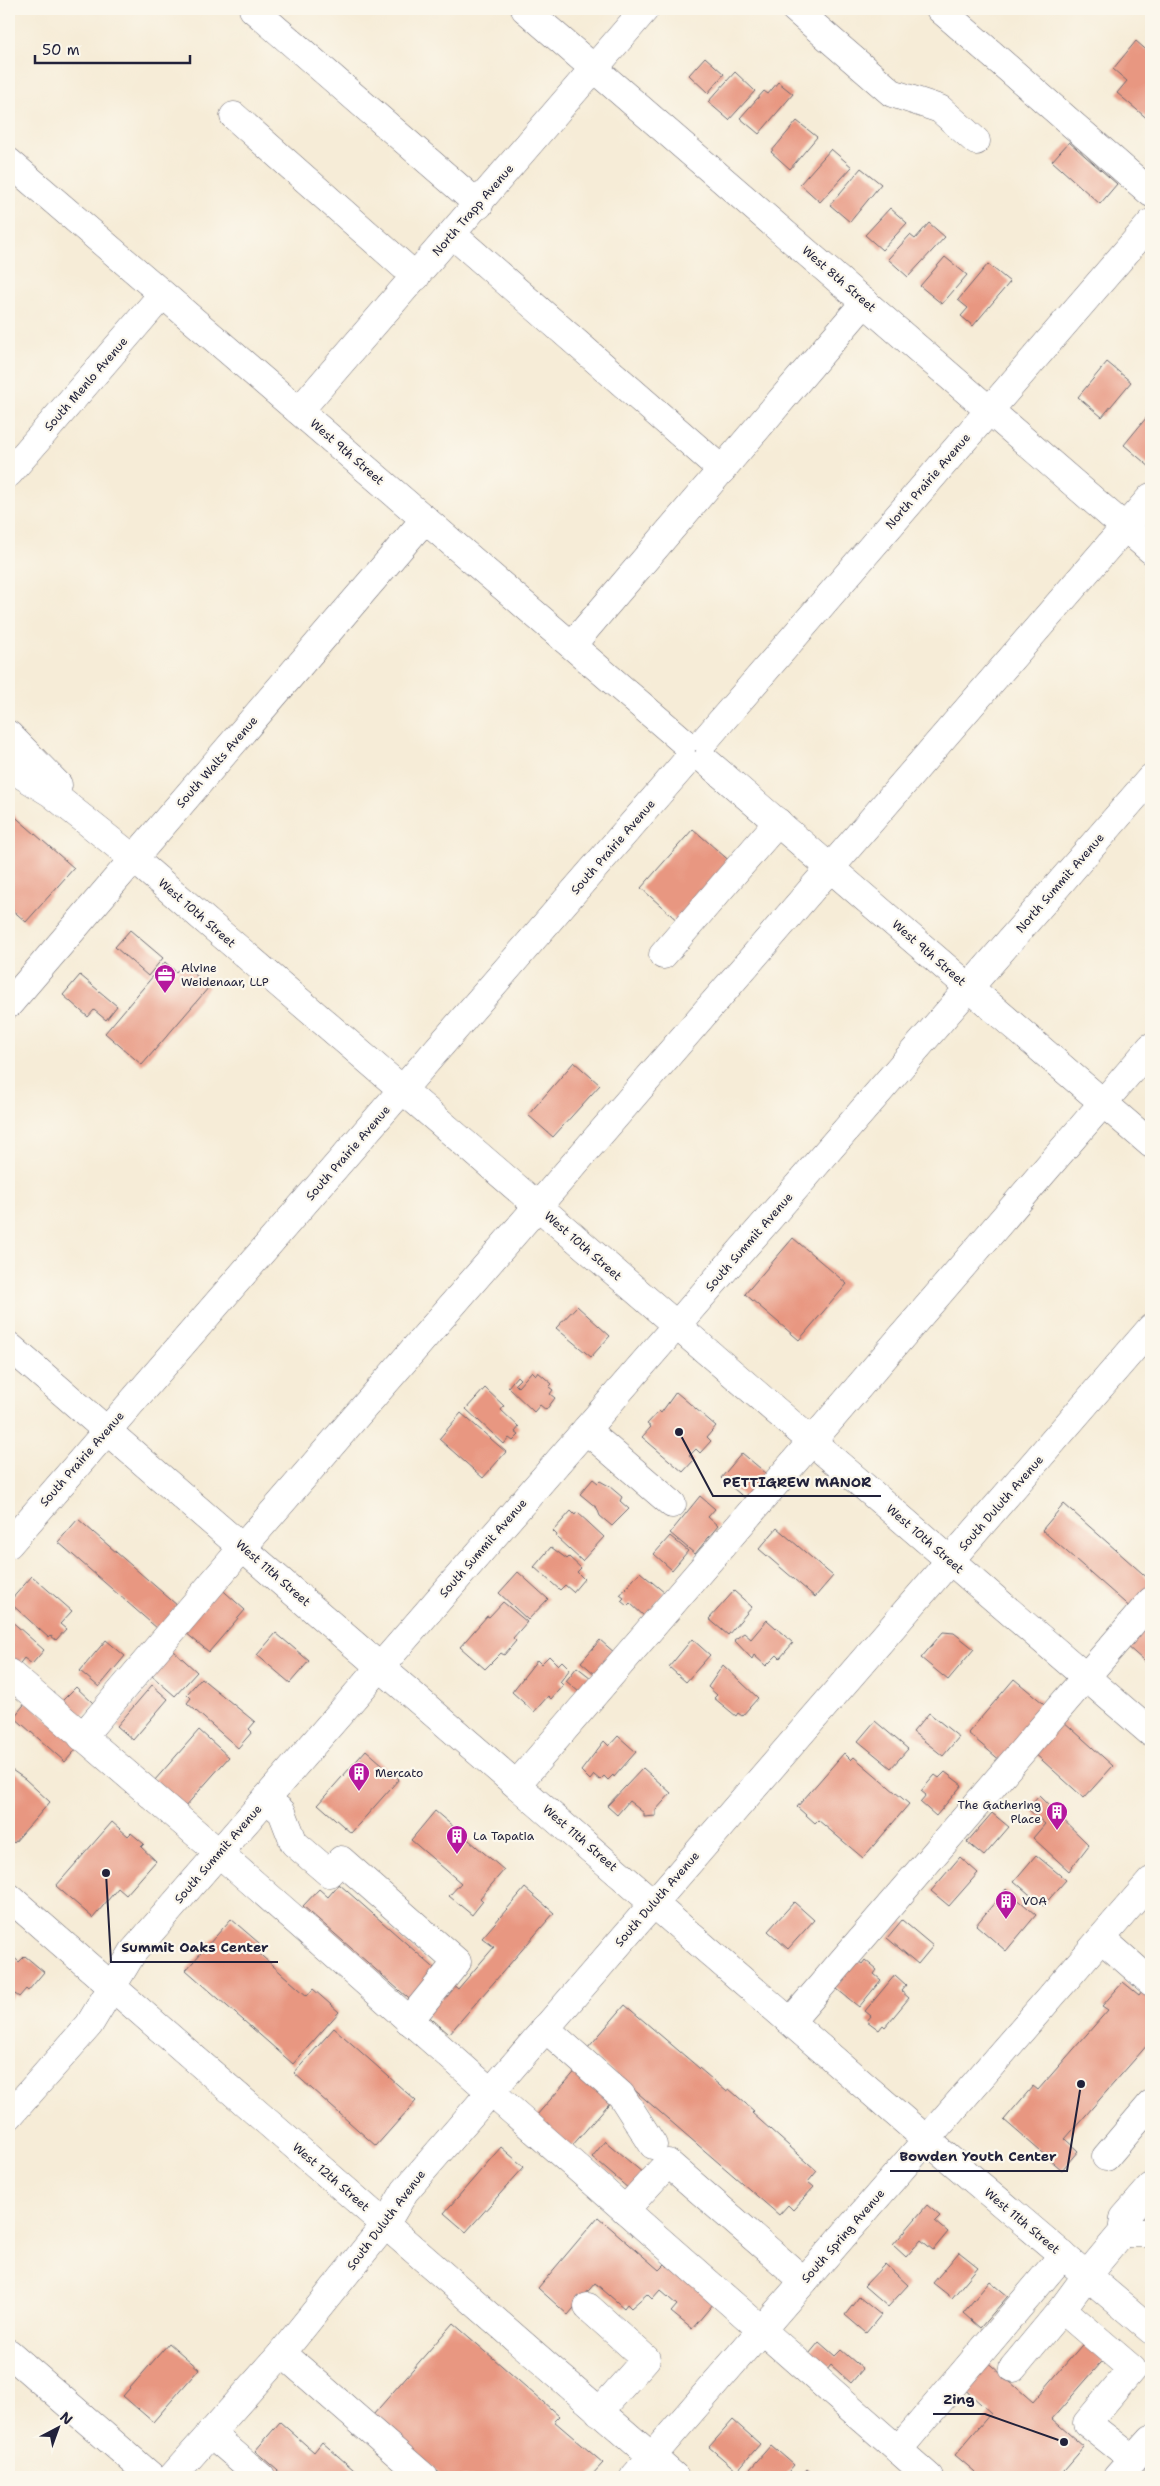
<svg xmlns="http://www.w3.org/2000/svg" width="1160" height="2486" font-family="'Shantell Sans',sans-serif">
<style>
.building{fill:#e89781}
.lines{fill:none;stroke-linecap:round;stroke-linejoin:round}
.minor-casing{stroke:#6c6972;stroke-width:29}
.major-casing{stroke:#6c6972;stroke-width:29}
.minor{stroke:#fff;stroke-width:28}
.major{stroke:#fff;stroke-width:28}
.labels{text-anchor:middle;dominant-baseline:central;stroke-width:4.5;stroke-linejoin:round;paint-order:stroke}
.street-label{font-size:12px;fill:#22223b;stroke:#fbf7ec}
.poi-label{font-size:12px;fill:#22223b;stroke:#fbf7ec;text-anchor:start}
.leader{fill:none;stroke:#22223b;stroke-width:2}
.callout-dot{fill:#22223b;stroke:#fbf7ec;stroke-width:2}
.callout-label{font-size:14px;text-anchor:middle;font-weight:bold;fill:#22223b;stroke:#fbf7ec;stroke-width:4.5;stroke-linejoin:round;paint-order:stroke}
</style>
<rect width="100%" height="100%" fill="#fbf7ec"/>
<filter id="ink" filterUnits="userSpaceOnUse"><feTurbulence type="fractalNoise" baseFrequency=".02" numOctaves="2"/><feDisplacementMap in="SourceGraphic" scale="10" xChannelSelector="R" yChannelSelector="G"/><feConvolveMatrix kernelMatrix="1 2 1 2 8 2 1 2 1" color-interpolation-filters="sRGB"/></filter>
<filter id="wash" filterUnits="userSpaceOnUse"><feTurbulence type="fractalNoise" baseFrequency=".0096" numOctaves="4" result="noise"/><feDisplacementMap in="SourceGraphic" scale="20" xChannelSelector="R" yChannelSelector="G"/><feGaussianBlur stdDeviation="1.12" result="paint"/><feColorMatrix in="noise" values="0 0 0 0 0 0 0 0 0 0 0 0 0 0 0 0 0 1.4 0 .05"/><feComposite in="paint" operator="in"/></filter>
<g filter="url(#wash)">
<rect width="100%" height="100%" fill="#f6ecd7"/>
<g id="blocks">
<g class="building">
<path d="M1136,41L1151,54V127L1148,124L1150,121L1117,93L1127,81L1113,69Z"/>
<path d="M705,57L724,74L708,93L689,75Z"/>
<path d="M735,72L755,91L729,120L708,102Z"/>
<path d="M778,82L793,94L759,134L740,118L764,91L768,94Z"/>
<path d="M797,121L817,137L790,169L771,152Z"/>
<path d="M1069,142L1117,184L1100,204L1052,161Z"/>
<path d="M831,149L852,167L820,202L800,184Z"/>
<path d="M861,168L881,184L850,222L830,205Z"/>
<path d="M890,208L907,223L882,250L865,235Z"/>
<path d="M929,223L945,237L908,277L888,259L910,235L915,239Z"/>
<path d="M945,257L967,275L942,304L920,286Z"/>
<path d="M988,264L1010,282L973,326L961,316L968,308L958,300Z"/>
<path d="M1107,362L1131,382L1102,417L1078,397Z"/>
<path d="M1151,412V468L1124,445Z"/>
<path d="M11,813L74,868L26,922L9,907V816Z"/>
<path d="M693,829L733,864L680,923L641,888Z"/>
<path d="M130,930L163,958L148,976L115,947Z"/>
<path d="M165,962L176,972L183,964L209,987L142,1065L105,1033Z"/>
<path d="M80,975L117,1006L106,1020L94,1010L88,1017L63,995Z"/>
<path d="M574,1062L600,1085L553,1137L528,1115Z"/>
<path d="M793,1238L847,1284L799,1340L745,1294Z"/>
<path d="M577,1306L610,1336L591,1357L556,1328Z"/>
<path d="M532,1371L536,1375L538,1372L552,1384L549,1387L553,1390L550,1394L555,1398L546,1410L540,1405L534,1412L508,1387L517,1376L520,1379L515,1384L518,1387Z"/>
<path d="M485,1388L504,1406L501,1410L519,1427L515,1432L519,1435L513,1441L509,1438L504,1444L466,1409Z"/>
<path d="M676,1392L716,1426L707,1437L711,1441L700,1453L696,1449L689,1456L694,1460L683,1472L642,1437L651,1427L647,1424L659,1411L661,1413Z"/>
<path d="M461,1413L506,1452L483,1478L439,1439Z"/>
<path d="M742,1453L767,1474L746,1499L721,1478Z"/>
<path d="M593,1479L598,1483L600,1481L609,1486L622,1497L620,1501L629,1509L612,1526L600,1516L597,1508L580,1494Z"/>
<path d="M700,1496L715,1509L708,1517L718,1526L695,1554L670,1533Z"/>
<path d="M1064,1504L1151,1581V1590L1133,1610L1042,1530Z"/>
<path d="M571,1511L575,1515L577,1512L604,1537L582,1561L556,1537L557,1535L553,1531Z"/>
<path d="M78,1519L178,1606L158,1629L58,1542Z"/>
<path d="M777,1528L833,1576L815,1597L759,1549Z"/>
<path d="M670,1536L688,1551L672,1570L654,1554Z"/>
<path d="M551,1547L567,1559L569,1557L581,1568L577,1572L584,1579L573,1592L565,1585L560,1590L534,1567Z"/>
<path d="M518,1572L548,1599L528,1620L499,1593Z"/>
<path d="M640,1572L665,1593L645,1617L630,1603L627,1606L621,1601L624,1598L620,1595Z"/>
<path d="M32,1576L72,1611L60,1624L66,1629L56,1640L51,1636L49,1638L9,1602Z"/>
<path d="M217,1585L245,1610L209,1652L180,1628Z"/>
<path d="M734,1591L752,1607L728,1635L709,1619Z"/>
<path d="M503,1602L527,1622L513,1638L516,1641L504,1655L501,1653L485,1669L460,1647L487,1616L489,1617Z"/>
<path d="M1151,1617V1667L1127,1646Z"/>
<path d="M9,1619L44,1650L32,1664L24,1658L17,1667L9,1660Z"/>
<path d="M767,1620L793,1643L780,1658L777,1655L766,1666L754,1655L752,1659L734,1640L744,1633L751,1639Z"/>
<path d="M943,1632L954,1633L974,1649L948,1680L921,1658Z"/>
<path d="M276,1633L309,1661L290,1683L257,1655Z"/>
<path d="M692,1639L710,1655L686,1682L669,1667Z"/>
<path d="M106,1640L125,1656L99,1687L80,1671Z"/>
<path d="M600,1640L615,1653L596,1675L581,1662Z"/>
<path d="M173,1650L197,1672L175,1696L151,1675Z"/>
<path d="M549,1656L558,1665L562,1661L570,1669L560,1682L563,1685L551,1699L548,1696L534,1712L512,1692L537,1660L541,1664Z"/>
<path d="M723,1665L758,1698L742,1716L738,1713L736,1716L714,1698L717,1695L708,1687Z"/>
<path d="M577,1667L591,1678L579,1692L566,1681Z"/>
<path d="M201,1678L255,1722L249,1729L252,1732L238,1748L187,1703L191,1698L187,1694Z"/>
<path d="M1014,1679L1049,1708L1002,1762L968,1733Z"/>
<path d="M152,1685L168,1699L133,1740L117,1726Z"/>
<path d="M76,1687L93,1703L78,1720L60,1703Z"/>
<path d="M27,1701L79,1746L65,1762L14,1717Z"/>
<path d="M929,1713L959,1737L943,1756L913,1732Z"/>
<path d="M1062,1720L1113,1766L1084,1798L1033,1752Z"/>
<path d="M875,1721L908,1749L891,1768L858,1741Z"/>
<path d="M199,1730L229,1757L184,1808L154,1781Z"/>
<path d="M618,1736L636,1752L614,1777L613,1775L608,1780L604,1776L600,1780L594,1775L590,1780L581,1771L604,1741L609,1746Z"/>
<path d="M366,1750L399,1779L351,1833L318,1804Z"/>
<path d="M844,1753L851,1760L854,1757L909,1804L863,1858L818,1820L815,1823L797,1807Z"/>
<path d="M9,1768L25,1779L50,1802L14,1843L9,1838Z"/>
<path d="M643,1768L671,1793L656,1810V1816L644,1817V1813L629,1801L617,1815L607,1806Z"/>
<path d="M945,1772L962,1785L936,1816L920,1802L926,1795L921,1791L935,1775L939,1778Z"/>
<path d="M1039,1796L1089,1845L1069,1871L1033,1838L1045,1824L1028,1809Z"/>
<path d="M435,1811L504,1870L480,1898L483,1901L472,1915L449,1896L461,1883L411,1840Z"/>
<path d="M992,1813L1009,1827L984,1856L967,1842Z"/>
<path d="M112,1822L128,1836L131,1833L144,1844L141,1847L156,1861L126,1895L118,1888L93,1918L56,1886Z"/>
<path d="M1036,1855L1066,1880L1043,1906L1014,1881Z"/>
<path d="M960,1857L978,1873L949,1906L931,1891Z"/>
<path d="M339,1884L441,1974L415,2004L303,1906L319,1889L328,1897Z"/>
<path d="M525,1888L554,1913L449,2034L425,2013L451,1983L458,1989L494,1947L482,1938Z"/>
<path d="M1006,1889L1036,1915L1006,1951L976,1925Z"/>
<path d="M794,1902L814,1920L788,1949L768,1931Z"/>
<path d="M231,1919L259,1943L254,1949L307,1996L313,1989L339,2012L293,2064L186,1970Z"/>
<path d="M902,1920L933,1946L918,1964L887,1938Z"/>
<path d="M10,1954L19,1962L25,1956L44,1972L28,1991L26,1989L19,1997L15,1994L9,2001Z"/>
<path d="M854,1958L862,1964L865,1960L877,1970L874,1974L881,1980L859,2007L832,1985Z"/>
<path d="M895,1975L906,1985L901,1991L909,1998L885,2027L883,2025L879,2030L867,2021L871,2016L865,2011Z"/>
<path d="M1123,1982L1139,1995L1142,1991L1151,1999V2045L1149,2043L1065,2139L1078,2151L1062,2170L1004,2120L1033,2086L1038,2090L1108,2010L1102,2006Z"/>
<path d="M625,2005L726,2091L729,2089L754,2111L752,2113L817,2171L808,2182L814,2187L793,2210L788,2205L779,2215L587,2049Z"/>
<path d="M334,2028L416,2101L376,2146L294,2073Z"/>
<path d="M579,2067L614,2098L571,2147L536,2116Z"/>
<path d="M605,2141L643,2173L629,2189L592,2157Z"/>
<path d="M501,2147L524,2167L466,2232L444,2213Z"/>
<path d="M927,2205L940,2216L935,2221L948,2232L933,2250L921,2240L906,2257L893,2245Z"/>
<path d="M598,2217L659,2270L665,2264L668,2267L670,2265L714,2303L692,2329L671,2312L677,2305L660,2290L652,2299L647,2294L631,2308L627,2304L624,2308L595,2283L568,2315L538,2288Z"/>
<path d="M959,2252L978,2267L952,2298L933,2283Z"/>
<path d="M885,2264L908,2285L888,2307L864,2286Z"/>
<path d="M990,2281L1008,2296L980,2328L963,2313Z"/>
<path d="M859,2297L881,2315L866,2333L845,2315Z"/>
<path d="M453,2323L559,2416L554,2421L603,2463L590,2477H444L373,2415Z"/>
<path d="M1087,2339L1107,2356L1052,2419L1084,2447L1058,2477H981L955,2455L991,2413L961,2386L984,2359L1033,2402Z"/>
<path d="M819,2342L835,2356L841,2350L863,2369L851,2383L831,2365L827,2370L809,2354Z"/>
<path d="M169,2343L199,2369L153,2422L123,2396Z"/>
<path d="M733,2420L760,2444L737,2471L709,2447Z"/>
<path d="M280,2422L314,2452L322,2442L362,2477H322L316,2472L311,2477H285L255,2451Z"/>
<path d="M771,2445L794,2465L784,2477H743Z"/>
<path d="M807,2469L816,2477H799Z"/>
</g>
</g>
</g>
<g filter="url(#ink)">
<use href="#blocks" fill-opacity="0" stroke="#6c6972" stroke-width="1"/>
<g class="lines">
<g class="minor-casing">
<g id="minor">
<path d="M253,9L479,205"/>
<path d="M525,9L1151,550"/>
<path d="M795,9L892,93L940,109L976,141"/>
<path d="M940,9L1151,193"/>
<path d="M234,116L416,277"/>
<path d="M9,162L684,742"/>
<path d="M453,235L722,470"/>
<path d="M299,411L645,9"/>
<path d="M9,473L162,295"/>
<path d="M572,645L865,302"/>
<path d="M705,740L1151,223"/>
<path d="M706,761L1151,1144"/>
<path d="M663,955L778,822"/>
<path d="M9,1004L425,519"/>
<path d="M586,1430L672,1504"/>
<path d="M9,1544L686,762"/>
<path d="M9,1673L219,1853L929,2477"/>
<path d="M82,1737L243,1547L1151,497"/>
<path d="M517,1784L1151,1047"/>
<path d="M266,1799L282,1812L294,1843L329,1873L341,1860L457,1962L409,2021"/>
<path d="M9,1897L675,2477"/>
<path d="M1102,1939L1151,1982"/>
<path d="M791,2021L1151,1601"/>
<path d="M545,2028L621,2095L653,2145"/>
<path d="M9,2116L89,2025L133,1952L1151,778"/>
<path d="M1106,2157L1151,2104"/>
<path d="M625,2210L668,2163L804,2281"/>
<path d="M1122,2233H1151"/>
<path d="M588,2307L646,2359L599,2412"/>
<path d="M1062,2309L1087,2275L1122,2233L1124,2218L1151,2187"/>
<path d="M9,2353L152,2477"/>
<path d="M282,2353L424,2477"/>
<path d="M1013,2368L1062,2309L1132,2369L1087,2423L1133,2459"/>
<path d="M210,2433L261,2477"/>
<path d="M898,2450L1063,2255"/>
<path d="M172,2477L282,2353L385,2225L405,2191L1151,1328"/>
<path d="M634,2477L1151,1881"/>
</g>
</g>
<g class="major-casing">
<g id="major">
<path d="M9,735L58,785"/>
<path d="M9,767L51,793L134,859L1151,1733"/>
<path d="M9,1346L927,2140L1151,2330"/>
<path d="M1117,2477L1151,2439"/>
</g>
</g>
<use href="#minor" class="minor"/>
<use href="#major" class="major"/>
</g>
</g>
<defs>
<g id="office-pin" transform="scale(1.125)"><path d="M0 17L-7.5 6A9.5 9.5 0 1 1 7.5 6Z" fill="#b5179e" stroke="#fbf7ec"/><path d="M-6-3h4V-5.5h4V-3h4V5H-6ZM-1-4.5V-3h2v-1.5ZM-6 0V1H6V0Z" fill="#fff"/></g>
<g id="building-pin" transform="scale(1.125)"><path d="M0 17L-7.5 6A9.5 9.5 0 1 1 7.5 6Z" fill="#b5179e" stroke="#fbf7ec"/><path d="M-4-6H4V6H1V3H-1V6H-4ZM-2.5-4.3h1.7v1.8h-1.7ZM.8-4.3h1.7v1.8H.8ZM-2.5-1h1.7V.8h-1.7ZM.8-1h1.7V.8H.8Z" fill="#fff"/></g>
</defs>
<g fill-rule="evenodd">
<use href="#office-pin" x="165" y="975"/>
<use href="#building-pin" x="359" y="1773"/>
<use href="#building-pin" x="1057" y="1812"/>
<use href="#building-pin" x="457" y="1836"/>
<use href="#building-pin" x="1006" y="1901"/>
</g>
<g class="labels">
<g class="street-label">
<text transform="translate(473 210) rotate(-49)">North Trapp Avenue</text>
<text transform="translate(839 279) rotate(41)">West 8th Street</text>
<text transform="translate(86 384) rotate(-49)">South Menlo Avenue</text>
<text transform="translate(347 452) rotate(41)">West 9th Street</text>
<text transform="translate(928 481) rotate(-49)">North Prairie Avenue</text>
<text transform="translate(217 762) rotate(-49)">South Walts Avenue</text>
<text transform="translate(613 847) rotate(-49)">South Prairie Avenue</text>
<text transform="translate(1060 883) rotate(-49)">North Summit Avenue</text>
<text transform="translate(197 913) rotate(41)">West 10th Street</text>
<text transform="translate(929 953) rotate(41)">West 9th Street</text>
<text transform="translate(348 1153) rotate(-49)">South Prairie Avenue</text>
<text transform="translate(749 1242) rotate(-49)">South Summit Avenue</text>
<text transform="translate(583 1246) rotate(41)">West 10th Street</text>
<text transform="translate(82 1459) rotate(-49)">South Prairie Avenue</text>
<text transform="translate(1001 1503) rotate(-49)">South Duluth Avenue</text>
<text transform="translate(925 1539) rotate(41)">West 10th Street</text>
<text transform="translate(483 1548) rotate(-49)">South Summit Avenue</text>
<text transform="translate(273 1573) rotate(41)">West 11th Street</text>
<text transform="translate(580 1838) rotate(41)">West 11th Street</text>
<text transform="translate(218 1854) rotate(-49)">South Summit Avenue</text>
<text transform="translate(657 1899) rotate(-49)">South Duluth Avenue</text>
<text transform="translate(331 2177) rotate(41)">West 12th Street</text>
<text transform="translate(386 2220) rotate(-53)">South Duluth Avenue</text>
<text transform="translate(1022 2221) rotate(40)">West 11th Street</text>
<text transform="translate(843 2236) rotate(-49)">South Spring Avenue</text>
</g>
<g class="poi-label">
<text x="181" y="968">Alvine<tspan x="181" dy="14">Weidenaar, LLP</tspan></text>
<text x="375" y="1773">Mercato</text>
<text x="1041" y="1805" text-anchor="end">The Gathering<tspan x="1041" dy="14">Place</tspan></text>
<text x="473" y="1836">La Tapatia</text>
<text x="1022" y="1901">VOA</text>
</g>
</g>
<path class="leader" d="M679 1432L713 1496H881M106 1873L111 1962H278M1081 2084L1067 2171H890M1064 2442L985 2414H933"/>
<g class="callout-dot">
<circle cx="679" cy="1432" r="5"/>
<circle cx="106" cy="1873" r="5"/>
<circle cx="1081" cy="2084" r="5"/>
<circle cx="1064" cy="2442" r="5"/>
</g>
<g class="callout-label">
<text x="797" y="1487">PETTIGREW MANOR</text>
<text x="195" y="1952">Summit Oaks Center</text>
<text x="978" y="2161">Bowden Youth Center</text>
<text x="959" y="2404">Zing</text>
</g>
<rect width="1160" height="2486" fill="none" stroke="#fbf7ec" stroke-width="30"/>
<g transform="translate(58 2428) rotate(41)" stroke="#fbf7ec" stroke-width="4" paint-order="stroke">
<path d="M0-4L9 19L0 12L-9 19Z" fill="#22223b"/>
<text y="-8" font-size="14" font-weight="bold" text-anchor="middle" fill="#22223b">N</text>
</g>
<path d="M35 55v8h155v-8" fill="none" stroke="#22223b" stroke-width="2.5"/>
<text x="42" y="55" font-size="15" fill="#22223b" stroke="#fbf7ec" stroke-width="4" paint-order="stroke">50 m</text>
</svg>
